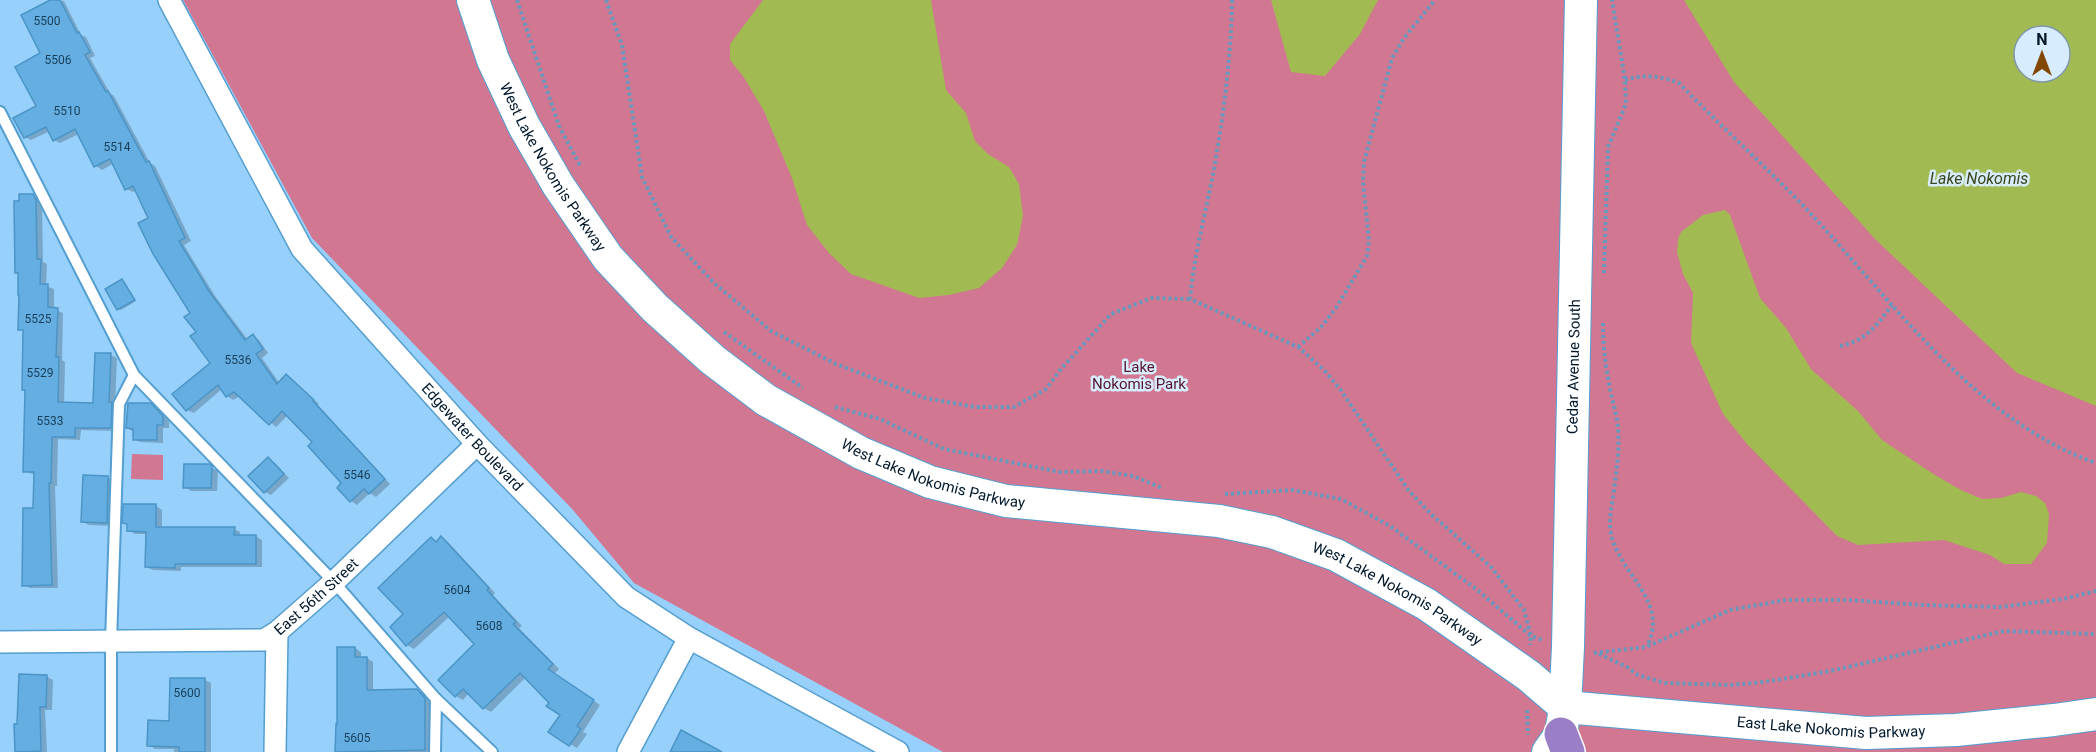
<svg xmlns="http://www.w3.org/2000/svg" width="2096" height="752" font-family="Roboto,sans-serif">
<style>
.green{fill:#d17792;fill-rule:evenodd}
.water{fill:#a1ba52;fill-rule:evenodd}
.shadow{fill:#0003}
.building{fill:#64aee1;stroke:#4b94c6;stroke-width:1.5}
.lines{fill:none;stroke-linecap:round;stroke-linejoin:round}
.lane-casing{stroke:#549ed0;stroke-width:14}
.street-casing{stroke:#549ed0;stroke-width:24}
.secondary-casing{stroke:#549ed0;stroke-width:34}
.highway-casing{stroke:#fff;stroke-width:36}
.path{stroke:#6898bc;stroke-width:4;stroke-dasharray:3 3;stroke-linecap:butt}
.lane{stroke:#fff;stroke-width:10}
.street{stroke:#fff;stroke-width:21}
.secondary{stroke:#fff;stroke-width:32}
.highway{stroke:#9a7fc6;stroke-width:33}
.labels{text-anchor:middle;dominant-baseline:central;stroke-width:5;stroke-linejoin:round;paint-order:stroke}
.number-label{font-size:12px;fill:#193e5a}
.street-label{font-size:15px;fill:#00192d;stroke:#d7ecfd}
.park-label{font-size:15px;fill:#56152e;stroke:#d7ecfd}
.water-label{font-size:16px;font-style:italic;fill:#3a451a;stroke:#d7ecfd}
</style>
<rect width="100%" height="100%" fill="#97d0fb"/>
<g class="green">
<path d="M183,0H2096V752H943L634,583L573,510L312,238ZM2024,36H2060V72H2024Z"/>
<path d="M132,454L163,455V480L131,479Z"/>
</g>
<g class="water">
<path d="M763,0H931L946,90L966,113L975,141L988,154L1009,167L1019,184L1023,216L1017,245L1002,268L979,288L949,295L919,298L851,274L829,253L807,225L792,178L764,111L743,76L730,60V44Z"/>
<path d="M1271,0H1378L1360,34L1325,76L1291,72Z"/>
<path d="M1684,0H2096V406L2017,373L1875,239L1734,82ZM2024,36H2060V72H2024Z"/>
<path d="M1725,210L1730,215L1760,298L1786,328L1811,369L1858,411L1882,440L1935,475L1961,490L1982,499L2001,498L2021,492L2036,496L2045,503L2049,514L2047,543L2031,564H2004L1990,555L1944,540L1858,545L1837,536L1747,444L1723,414L1691,343L1693,293L1683,274L1677,252L1678,239L1681,232L1703,215Z"/>
</g>
<g class="shadow">
<path d="M54,0L64,1L81,35L86,37L95,56L90,58L110,93L114,96L150,163L155,166L191,241L184,245L215,296L248,340L253,336L259,340L268,353L262,358L280,384L287,376L293,380L319,404L318,405L390,484L376,497L370,493L357,505L351,501L344,483L314,442L288,415L276,427L240,396L233,400L227,396L222,389L194,413L187,410L212,363L137,190L133,192L127,189L114,163L102,170L96,166L79,134L60,143L54,140L50,131L31,140L25,137L38,107L42,54Z"/>
<path d="M33,196L40,199L42,205L43,262L47,264L46,286L54,289V309L63,313L62,360L65,362L64,404H94L111,355L117,358L115,406L117,431L81,430L80,440L58,439L57,486H55L58,588H30L24,585L34,509L35,475L24,471L26,391L25,332L20,329L19,274L16,272Z"/>
<path d="M122,280L136,301L121,310L118,309Z"/>
<path d="M151,405L157,409L169,421V428H163V443L140,442L134,439V432L127,428Z"/>
<path d="M268,459L275,463L289,478L271,495L265,492Z"/>
<path d="M209,466L218,471L217,491H191L185,487Z"/>
<path d="M84,477L108,478L114,481L113,526L89,525L83,522Z"/>
<path d="M156,506L162,510V529H234L240,532V536H255L262,540V567H181V571L153,570L146,567L147,534H135L128,530L129,525L124,523Z"/>
<path d="M441,538L448,542L495,593L493,595L522,626L519,628L559,669L554,674L600,705L583,732L587,734L577,748L570,744L562,714L526,677L491,712L484,708L469,693L463,700L456,696L477,644L450,616L414,649L407,645L405,615L431,539L437,542Z"/>
<path d="M355,648L361,652V658H367L373,662V692L417,690L424,694L431,703V752H337V726Z"/>
<path d="M46,676L53,680L52,710H45L47,752H17L16,726H19Z"/>
<path d="M205,680L211,683V752H174V749H155L149,745Z"/>
</g>
<g class="building">
<path d="M50,0H60L77,33L79,32L90,52L85,55L106,92L108,91L146,162L149,161L185,238L179,241L209,291L245,340L253,334L263,349L256,354L277,384L286,374L314,400L313,401L385,479L369,494L364,489L350,502L337,488L341,483L308,446L312,442L282,411L269,425L234,392L226,397L218,385L186,411L172,394L210,363L190,336L196,332L184,317L190,313L153,254L138,223L148,218L133,186L125,190L110,159L94,167L75,129L53,141L46,127L24,138L13,118L36,106L15,67L40,53L21,15Z"/>
<path d="M19,194H33L36,200L37,259H41L40,284H48V307L58,308L56,357H59L58,402L93,403L95,353H111L109,402H112L111,428H75V437H52L51,483H49L52,585L22,586L23,508H33L34,472H23L25,390H22L23,330H18L19,295H18V273H15L14,201H19Z"/>
<path d="M122,279L135,300L117,310L105,289Z"/>
<path d="M128,403H151L163,416V425H157V440H133V429L126,428Z"/>
<path d="M268,457L284,474L264,493L248,476Z"/>
<path d="M184,464H210L212,466L211,488H183Z"/>
<path d="M83,475L108,476L107,523L81,522Z"/>
<path d="M123,504H156V527H235L234,535H256V564H175V568L145,567L146,532L127,531V524L122,523Z"/>
<path d="M441,536L489,588L487,590L516,622L513,624L553,664L548,669L594,700L577,726L581,729L569,746L548,732L560,715L546,706L549,703L520,673L483,709L463,689L455,697L438,680L474,644L444,612L406,646L390,627L403,614L378,588L431,537L436,542Z"/>
<path d="M337,647H355V657H367V690L417,689L425,698V750L335,752L336,724H337Z"/>
<path d="M19,674L47,675L46,707H40L41,751L15,752L14,724H17Z"/>
<path d="M170,678H205V752H179V747L147,746L148,720L169,721Z"/>
<path d="M681,730L722,752H670Z"/>
</g>
<g class="lines">
<g class="lane-casing">
<g id="lane">
<path d="M0,112L134,375L334,582L436,699L492,752"/>
<path d="M111,752V642L119,404L134,375"/>
<path d="M435,752L436,699"/>
</g>
</g>
<g class="street-casing">
<g id="street">
<path id="s1" d="M169,0L302,249L477,444L626,597L689,638L898,752"/>
<path id="s2" d="M0,642L264,640L277,632L334,582L477,444"/>
<path d="M275,752L277,632"/>
<path d="M628,752L689,638"/>
</g>
</g>
<g class="secondary-casing">
<g id="secondary">
<path id="s3" d="M473,0L493,60L524,126L558,185L608,258L655,308L713,360L766,400L861,453L930,482L1006,501L1219,521L1272,532L1336,555L1426,604L1529,676L1565,707"/>
<path id="s4" d="M1565,707L1866,733L1956,730L2054,720L2096,714"/>
<path id="s5" d="M1548,752L1561,734L1565,707L1568,647L1581,0"/>
</g>
</g>
<g class="highway-casing">
<path id="highway" d="M1561,734L1568,752"/>
</g>
<g class="path">
<path d="M517,0L559,126L581,167"/>
<path d="M606,0L622,45L642,177L671,237L714,283L771,331L836,364L925,398L975,407H1014L1046,389L1061,369L1111,314L1151,298L1190,299"/>
<path d="M1232,0C1231,57 1224,112 1214,169C1206,212 1194,255 1190,299L1298,347L1324,370L1340,389L1409,491L1432,515L1491,567L1524,610L1531,636L1530,645"/>
<path d="M1625,80C1643,74 1662,76 1679,83C1722,128 1769,169 1811,214C1894,303 1976,421 2096,463"/>
<path d="M1604,273L1608,147L1626,104L1625,80L1612,0"/>
<path d="M1603,323C1603,343 1605,363 1609,383C1611,398 1617,413 1618,428C1620,451 1616,474 1613,497C1611,511 1608,524 1612,538C1623,577 1669,602 1647,646"/>
<path d="M724,332L803,388"/>
<path d="M1840,346C1866,341 1877,325 1892,305"/>
<path d="M1298,347L1321,327L1336,308L1367,256L1369,241L1363,182L1364,162L1381,99L1392,58L1404,38L1435,0"/>
<path d="M835,407L880,419L944,449L1060,472L1102,471L1133,476L1162,488"/>
<path d="M1225,494L1292,490L1341,499L1390,526L1476,589L1531,636L1543,640"/>
<path d="M1594,653L1646,647L1730,610L1786,600H1848L1923,605L2000,607L2063,599L2096,591"/>
<path d="M1599,654L1627,667L1638,675L1665,683L1731,685L1764,682L1830,671L2004,631L2096,634"/>
<path d="M1527,710L1528,735"/>
</g>
<use href="#lane" class="lane"/>
<use href="#street" class="street"/>
<use href="#secondary" class="secondary"/>
<use href="#highway" class="highway"/>
</g>
<g class="labels">
<g class="number-label">
<text x="47" y="21">5500</text>
<text x="58" y="60">5506</text>
<text x="67" y="111">5510</text>
<text x="117" y="147">5514</text>
<text x="38" y="319">5525</text>
<text x="238" y="360">5536</text>
<text x="40" y="373">5529</text>
<text x="50" y="421">5533</text>
<text x="357" y="475">5546</text>
<text x="457" y="590">5604</text>
<text x="489" y="626">5608</text>
<text x="187" y="693">5600</text>
<text x="357" y="738">5605</text>
</g>
<g class="street-label">
<text stroke="none"><textPath href="#s3" startOffset="186">West Lake Nokomis Parkway</textPath></text>
<text stroke="none"><textPath href="#s5" startOffset="390">Cedar Avenue South</textPath></text>
<text stroke="none"><textPath href="#s1" startOffset="536">Edgewater Boulevard</textPath></text>
<text stroke="none"><textPath href="#s3" startOffset="690">West Lake Nokomis Parkway</textPath></text>
<text stroke="none"><textPath href="#s3" startOffset="1176">West Lake Nokomis Parkway</textPath></text>
<text stroke="none"><textPath href="#s2" startOffset="332">East 56th Street</textPath></text>
<text stroke="none"><textPath href="#s4" startOffset="267">East Lake Nokomis Parkway</textPath></text>
</g>
<g class="park-label">
<text x="1139" y="367">Lake<tspan x="1139" dy="17">Nokomis Park</tspan></text>
</g>
<g class="water-label">
<text x="1979" y="178">Lake Nokomis</text>
</g>
</g>
<g transform="translate(2042 54)"><circle r="28" fill="#d7ecfd" stroke="#8198aa" stroke-width="1.5"/>
<path d="M0-4.5L10 22L0 15L-10 22Z" fill="#824700"/>
<text y="-9" font-size="16" font-weight="bold" text-anchor="middle" fill="#00192d">N</text>
</g>
</svg>
